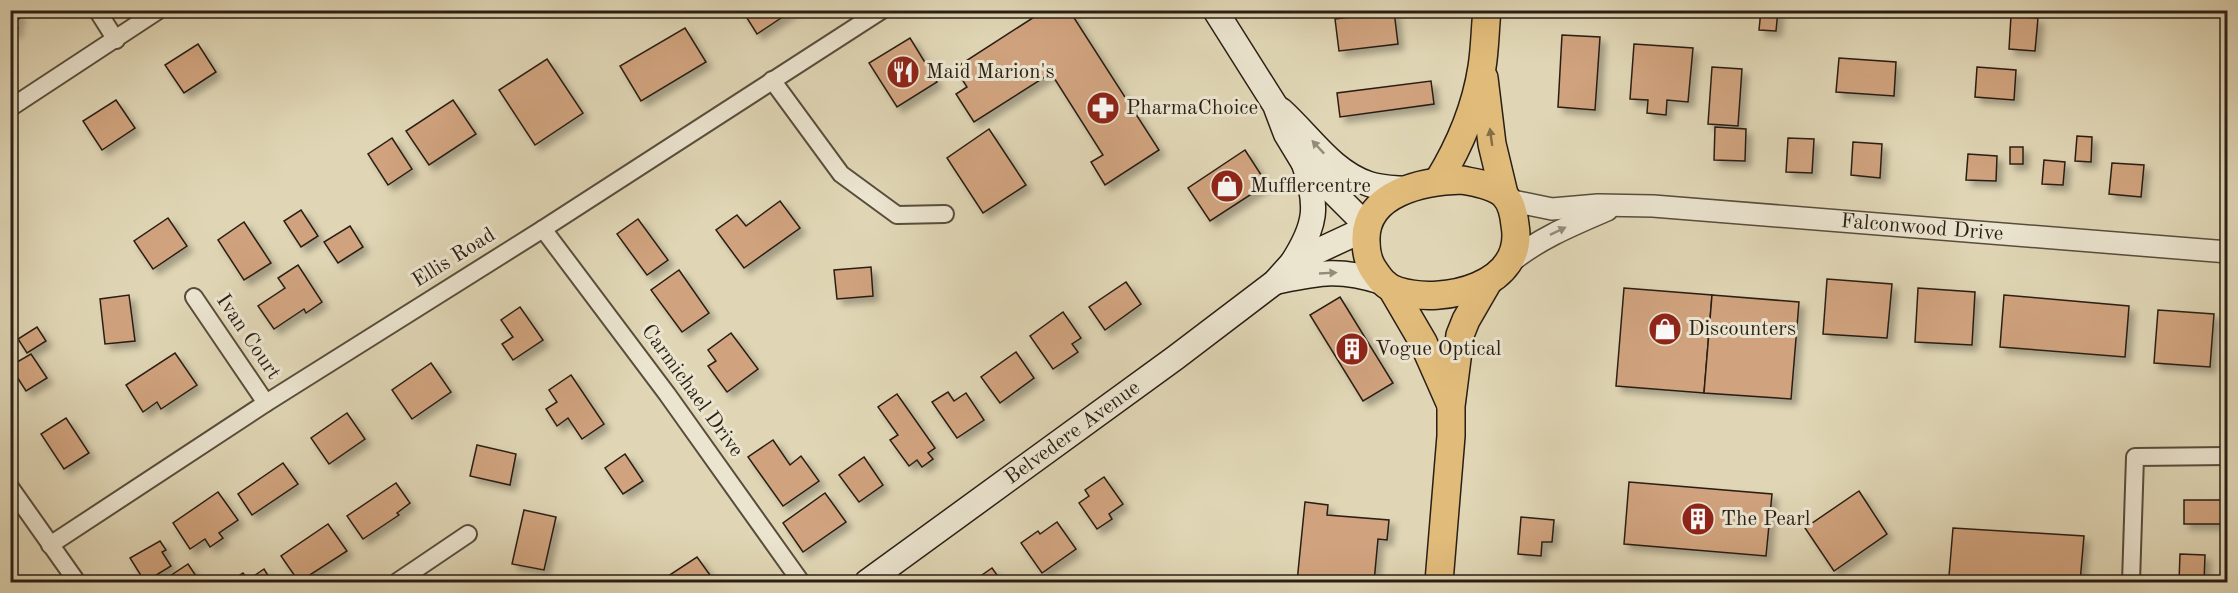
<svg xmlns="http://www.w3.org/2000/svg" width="2238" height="593" font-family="'Old Standard TT',serif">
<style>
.building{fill:#d0a37e;stroke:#2a1f14;stroke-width:1.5;filter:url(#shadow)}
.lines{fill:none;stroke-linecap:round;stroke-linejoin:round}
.minor-casing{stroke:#584d3c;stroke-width:20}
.tertiary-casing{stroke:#584d3c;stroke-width:24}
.secondary-casing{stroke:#2a1f14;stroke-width:27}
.primary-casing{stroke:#2a1f14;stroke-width:30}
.minor{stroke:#ebe4cf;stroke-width:16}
.tertiary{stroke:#ebe4cf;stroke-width:21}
.secondary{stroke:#ebe4cf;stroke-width:24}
.primary{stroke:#e0bb7a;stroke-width:27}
.oneway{fill:#856d47}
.oneway2{fill:#948b7b}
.labels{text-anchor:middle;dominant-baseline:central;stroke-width:6;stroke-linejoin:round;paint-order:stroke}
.poi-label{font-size:21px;fill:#2a1f14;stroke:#ebe4cf;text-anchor:start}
.street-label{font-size:21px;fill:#2a1f14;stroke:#ebe4cf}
</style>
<defs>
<filter id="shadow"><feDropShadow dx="5.5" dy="5.5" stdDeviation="3" flood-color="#0004"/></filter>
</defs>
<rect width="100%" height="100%" fill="#e0d6b5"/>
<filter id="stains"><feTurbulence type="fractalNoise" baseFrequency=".00333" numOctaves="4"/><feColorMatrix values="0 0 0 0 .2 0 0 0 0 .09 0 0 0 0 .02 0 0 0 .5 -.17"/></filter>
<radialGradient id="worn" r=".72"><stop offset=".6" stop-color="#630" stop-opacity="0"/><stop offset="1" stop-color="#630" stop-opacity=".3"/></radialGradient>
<g class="building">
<path d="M10,10H15L20,18L14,22L18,28L10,34Z"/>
<path d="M742,10H793L757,34Z"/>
<path d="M1045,10H1069L1159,150L1105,185L1091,162L1103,155L1051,73L974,122L956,94L967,87L955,68Z"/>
<path d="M1761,10H1778L1776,31L1759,30Z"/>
<path d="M1394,11L1398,44L1339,51L1335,19Z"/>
<path d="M2011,16L2038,18L2035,51L2009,49Z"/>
<path d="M685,28L706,62L641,101L620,66Z"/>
<path d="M1562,35L1600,37L1595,110L1558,107Z"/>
<path d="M910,38L937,82L897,107L869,63Z"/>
<path d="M198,44L216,72L184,93L165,65Z"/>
<path d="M1634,44L1693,48L1688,102L1667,100L1666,115L1647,113L1648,100L1630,99Z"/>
<path d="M1839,58L1896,62L1894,96L1836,92Z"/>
<path d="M547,59L583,113L535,145L499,90Z"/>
<path d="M1712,67L1742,69L1738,126L1708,124Z"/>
<path d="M1977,67L2016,70L2014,100L1975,97Z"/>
<path d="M1431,81L1434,104L1340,117L1337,93Z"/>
<path d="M116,100L135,128L102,150L83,121Z"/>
<path d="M453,100L476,134L429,165L406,131Z"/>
<path d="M1715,127L1746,129L1745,161L1714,160Z"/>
<path d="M989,129L1026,185L983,213L947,158Z"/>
<path d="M2077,136L2092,137L2091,162L2075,161Z"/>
<path d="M392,138L412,169L388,185L368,154Z"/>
<path d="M1788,138L1814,139L1812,173L1786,172Z"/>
<path d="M1853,142L1882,144L1880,178L1851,175Z"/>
<rect x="2010" y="147" width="13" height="17"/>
<path d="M1245,150L1267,184L1210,221L1188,188Z"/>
<path d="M1968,154L1997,156L1996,181L1966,180Z"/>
<path d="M2044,160L2065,162L2063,185L2042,184Z"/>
<path d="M2112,163L2144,165L2141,197L2109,194Z"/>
<path d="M780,201L800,228L744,268L716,230L737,215L746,226Z"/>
<path d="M301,210L318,236L301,247L284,221Z"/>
<path d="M168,218L187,246L153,269L134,241Z"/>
<path d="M638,219L668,260L647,275L617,234Z"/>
<path d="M244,222L271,263L244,280L218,240Z"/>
<path d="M350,226L363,247L338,263L324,242Z"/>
<path d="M298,265L322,302L306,313L304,309L274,329L258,306L285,288L278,278Z"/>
<path d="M871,267L873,296L837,299L834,270Z"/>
<path d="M679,270L709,313L682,332L651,290Z"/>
<path d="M1827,279L1892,284L1887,338L1823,334Z"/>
<path d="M1126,282L1141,304L1105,330L1089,307Z"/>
<path d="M1624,288L1712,295L1704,393L1616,386Z"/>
<path d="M1918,288L1975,292L1972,345L1915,342Z"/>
<path d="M129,295L135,341L105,344L100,299Z"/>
<path d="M1712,295L1799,302L1791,399L1704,393Z"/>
<path d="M2004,295L2129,306L2125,357L2000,347Z"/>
<path d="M1340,297L1393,383L1363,401L1310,315Z"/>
<path d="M520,307L543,340L513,360L502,344L513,337L501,320Z"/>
<path d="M2158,310L2214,314L2210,367L2154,363Z"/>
<path d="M1063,312L1081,338L1072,344L1078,352L1053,369L1030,336Z"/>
<path d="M37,327L46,341L27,353L18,339Z"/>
<path d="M731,333L758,369L727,392L708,366L716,361L708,350Z"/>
<path d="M1016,352L1034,378L1000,403L981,377Z"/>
<path d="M175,353L197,385L161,409L157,402L143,412L126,385Z"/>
<path d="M31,354L47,378L26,391L10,366Z"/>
<path d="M431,363L451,392L412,419L392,390Z"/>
<path d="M571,375L604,424L582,439L568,418L557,426L546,409L557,402L549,390Z"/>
<path d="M948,392L954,401L966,393L984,420L957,438L932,402Z"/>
<path d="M897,394L935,448L928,453L933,459L922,467L917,460L909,466L890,440L898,435L878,407Z"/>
<path d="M347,413L365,439L329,464L311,438Z"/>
<path d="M66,418L89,453L64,469L41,434Z"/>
<path d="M773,440L790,465L801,456L819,481L783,506L748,457Z"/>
<path d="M477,445L516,454L510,485L470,476Z"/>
<path d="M625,454L643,481L623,494L605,468Z"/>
<path d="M864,457L883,485L859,502L839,475Z"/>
<path d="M283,463L298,484L252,515L238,494Z"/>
<path d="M1104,477L1123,504L1109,514L1112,519L1097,529L1079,503L1089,496L1085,490Z"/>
<path d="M1629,482L1772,494L1766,556L1624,544Z"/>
<path d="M396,483L410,503L397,513L399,515L363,539L347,516Z"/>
<path d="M1859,491L1887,534L1834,571L1805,528Z"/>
<path d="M218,492L238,520L219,533L223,538L210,547L205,539L190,549L173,523Z"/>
<path d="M825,493L846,522L803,552L783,523Z"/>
<rect x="2184" y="500" width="40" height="24"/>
<path d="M1305,502L1328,505L1327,515L1389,520L1387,540L1378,539L1374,582H1297Z"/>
<path d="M524,510L556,517L544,570L512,564Z"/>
<path d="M1521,517L1554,520L1552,542H1542L1541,556L1518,554Z"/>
<path d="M1057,522L1076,549L1042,573L1021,543L1038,531L1040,534Z"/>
<path d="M328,524L347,551L299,582L281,556Z"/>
<path d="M1953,528L2084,536L2080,582L1949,576Z"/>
<path d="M160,541L166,550L162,552L171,566L145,582L130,558Z"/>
<path d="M2180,554L2205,555L2204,582H2179Z"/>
<path d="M697,557L715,582H659Z"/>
<path d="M188,564L196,576L186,582H174L170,576Z"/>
<path d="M992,568L1002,582H972Z"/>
<path d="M264,569L272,582H229L243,573L248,580Z"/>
</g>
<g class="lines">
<g class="minor-casing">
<g id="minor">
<path d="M97,10L116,40"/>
<path d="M772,80L841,174L897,215L945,214"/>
<path d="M10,108L159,10"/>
<path d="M543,229L667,394L801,582"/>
<path d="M194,297L266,403"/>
<path d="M10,487L77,582"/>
<path d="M50,545L266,403L543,229L882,10"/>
<path d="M397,582L468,534"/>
<path d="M2131,582L2135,457L2228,456"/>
</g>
</g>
<g class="tertiary-casing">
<g id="tertiary">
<path id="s1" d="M1508,200L1552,209L1598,205L1653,206L2228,252"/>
<path d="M1509,263C1538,239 1572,225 1607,210"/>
</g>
</g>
<g class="secondary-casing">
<g id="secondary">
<path d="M1215,10L1275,105L1286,134L1303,162L1367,226"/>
<path d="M1281,110C1309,135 1332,172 1369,184C1381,188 1394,188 1406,189"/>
<path d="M1292,263C1316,226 1319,206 1304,164"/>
<path d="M1275,282C1319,273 1338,268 1382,282"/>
<path id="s2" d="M867,582L1175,358L1275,282L1292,263L1365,229"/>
</g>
</g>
<g class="primary-casing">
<g id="primary">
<path d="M1484,78L1492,144L1504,194"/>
<path d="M1462,180C1476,183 1494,185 1504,195C1512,203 1514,215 1515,225C1526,286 1443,305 1398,291C1385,287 1379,278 1372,267C1368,260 1366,249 1366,241C1364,192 1425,181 1462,180Z"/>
<path d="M1438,181C1459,147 1476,106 1482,67C1485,49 1485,29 1487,10"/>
<path d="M1392,289L1423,342L1450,403"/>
<path d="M1439,582L1451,436V406L1460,335L1466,320L1488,282"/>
</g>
</g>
<use href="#minor" class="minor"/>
<use href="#tertiary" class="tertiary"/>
<use href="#secondary" class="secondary"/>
<use href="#primary" class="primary"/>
</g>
<defs><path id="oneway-solid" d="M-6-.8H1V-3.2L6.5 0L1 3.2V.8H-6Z" transform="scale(1.5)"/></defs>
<use class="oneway" href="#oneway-solid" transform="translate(1491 137) rotate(-98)"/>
<g class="oneway2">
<use href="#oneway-solid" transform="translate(1318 147) rotate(-133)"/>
<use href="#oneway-solid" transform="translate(1558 231) rotate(-26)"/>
<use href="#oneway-solid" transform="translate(1328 273) rotate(-3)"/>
</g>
<defs>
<g id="restaurant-disc" transform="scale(1.725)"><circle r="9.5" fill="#8f2418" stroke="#ebe4cf"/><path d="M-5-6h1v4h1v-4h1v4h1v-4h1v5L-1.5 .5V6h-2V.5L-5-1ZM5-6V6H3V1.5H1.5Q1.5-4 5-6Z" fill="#fff"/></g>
<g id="pharmacy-disc" transform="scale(1.725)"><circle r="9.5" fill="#8f2418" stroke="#ebe4cf"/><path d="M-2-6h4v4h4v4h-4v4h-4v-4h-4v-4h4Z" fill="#fff"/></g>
<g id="shop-disc" transform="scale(1.725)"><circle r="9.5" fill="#8f2418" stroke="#ebe4cf"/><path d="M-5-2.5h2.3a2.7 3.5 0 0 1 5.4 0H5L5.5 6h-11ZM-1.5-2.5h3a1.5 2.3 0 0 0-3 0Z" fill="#fff"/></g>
<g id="building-disc" transform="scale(1.725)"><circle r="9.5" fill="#8f2418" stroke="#ebe4cf"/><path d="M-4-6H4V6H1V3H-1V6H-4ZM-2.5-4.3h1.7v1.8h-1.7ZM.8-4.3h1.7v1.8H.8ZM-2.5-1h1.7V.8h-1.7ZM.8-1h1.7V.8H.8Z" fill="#fff"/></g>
</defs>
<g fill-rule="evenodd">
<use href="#restaurant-disc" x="903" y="72"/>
<use href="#pharmacy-disc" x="1103" y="108"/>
<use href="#shop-disc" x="1227" y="186"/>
<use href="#shop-disc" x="1665" y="329"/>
<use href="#building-disc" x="1352" y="349"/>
<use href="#building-disc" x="1698" y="519"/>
</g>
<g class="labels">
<g class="poi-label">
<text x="926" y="72">Maid Marion's</text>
<text x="1126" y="108">PharmaChoice</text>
<text x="1250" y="186">Mufflercentre</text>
<text x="1688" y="329">Discounters</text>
<text x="1375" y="349">Vogue Optical</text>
<text x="1721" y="519">The Pearl</text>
</g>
<g class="street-label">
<text stroke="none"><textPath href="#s1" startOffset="416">Falconwood Drive</textPath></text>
<text transform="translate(454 258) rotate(-32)">Ellis Road</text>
<text transform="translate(248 337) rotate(56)">Ivan Court</text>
<text transform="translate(692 391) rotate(54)">Carmichael Drive</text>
<text stroke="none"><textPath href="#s2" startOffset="254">Belvedere Avenue</textPath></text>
</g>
</g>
<rect width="2238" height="593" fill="none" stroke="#e0d6b5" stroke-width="36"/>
<rect x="12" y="12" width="2214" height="569" fill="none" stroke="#2a1f14" stroke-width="3"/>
<rect x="18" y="18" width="2202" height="557" fill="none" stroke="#2a1f14" stroke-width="1.5"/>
<rect width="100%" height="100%" filter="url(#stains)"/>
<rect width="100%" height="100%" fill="url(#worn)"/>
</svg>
